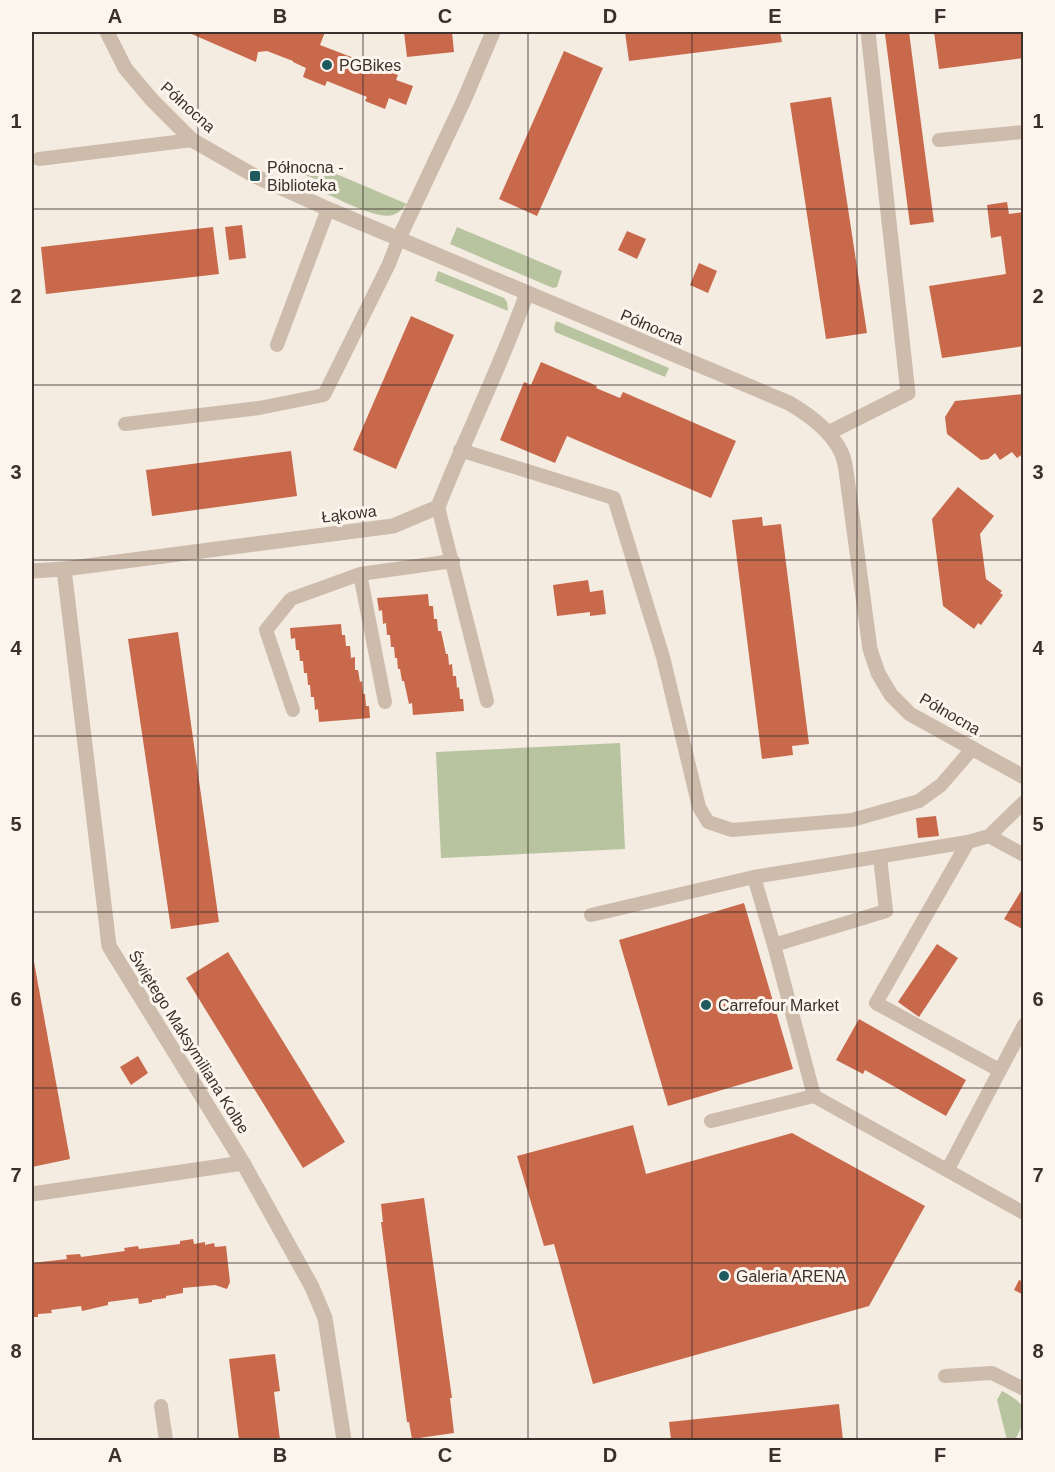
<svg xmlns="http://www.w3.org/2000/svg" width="1055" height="1472" font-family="Arial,sans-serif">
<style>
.green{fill:#b8c4a0}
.building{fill:#c8694b}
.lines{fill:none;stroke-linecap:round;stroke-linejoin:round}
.lane{stroke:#cdbbac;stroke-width:14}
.street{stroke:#cdbbac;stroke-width:15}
.grid{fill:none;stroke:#3b302b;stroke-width:1.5;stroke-opacity:0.55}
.poi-dot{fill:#1f5a5e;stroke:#fbf5ee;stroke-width:2}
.labels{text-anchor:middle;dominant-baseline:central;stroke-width:6;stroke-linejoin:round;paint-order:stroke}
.poi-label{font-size:16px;fill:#3b302b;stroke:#fbf5ee;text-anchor:start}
.street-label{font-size:16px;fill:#3b302b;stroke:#fbf5ee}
.neatline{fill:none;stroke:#3b302b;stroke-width:2}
.grid-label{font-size:20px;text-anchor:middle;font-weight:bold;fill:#3b302b}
</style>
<rect width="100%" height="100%" fill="#f4ebe1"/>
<g class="green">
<path d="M308,162L407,204C403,208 399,213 393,215C375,220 331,195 314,188L317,180L303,174Z"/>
<path d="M457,227L562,271L557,287L553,288L450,244Z"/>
<path d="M438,271L504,298L507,302L508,311L435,281Z"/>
<path d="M556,321L669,368L665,377L555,332L554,328Z"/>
<path d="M620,743L625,849L441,858L436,752Z"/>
<path d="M1002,1391C1030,1406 1029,1413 1015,1440H1007L997,1400Z"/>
</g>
<g class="building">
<path d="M187,32H325L320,45L398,75L396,80L413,86L406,105L389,98L385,109L365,101L367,97L327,81L325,86L303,77L306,68L293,62V61L267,51L258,52L256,62Z"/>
<path d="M404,32H452L454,52L407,57Z"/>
<path d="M625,32H780L782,42L629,61Z"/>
<path d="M909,32L934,222L910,225L885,34Z"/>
<path d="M934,32H1024V58L939,69Z"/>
<path d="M564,51L603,68L537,216L499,199Z"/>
<path d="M831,97L867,333L826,339L790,103Z"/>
<path d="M1007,202L1009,214L1024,212V346L942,358L929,286L1006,274L1001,236L991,238L987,205Z"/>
<path d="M242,225L246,258L229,260L225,227Z"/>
<path d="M213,227L219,274L46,294L41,247Z"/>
<path d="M627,231L646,239L637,259L618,250Z"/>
<path d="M699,263L717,271L708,293L690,285Z"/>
<path d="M411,316L454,335L396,469L353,450Z"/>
<path d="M541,362L597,386L596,388L620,398L623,392L736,441L711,498L567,436L555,463L500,440L524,382L531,385Z"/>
<path d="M1024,394V453L1017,458L1012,452L1000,460L995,453L988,459L981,460L947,434L945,417L955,401Z"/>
<path d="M291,451L297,496L152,516L146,470Z"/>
<path d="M958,487L994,516L980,534L986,579L1002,591L1000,593L1003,595L981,625L978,623L974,629L943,606L932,519Z"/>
<path d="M762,517L763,526L781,524L809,744L792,746L793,755L762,759L732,520Z"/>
<path d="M588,580L590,592L603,590L606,614L590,616V612L557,616L553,585Z"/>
<path d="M428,594L429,606H433L434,619H437L438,631H441L446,654H448L449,665L452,664L453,676H456L457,688L459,687L460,699H463L464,711L413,715L412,703L409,704L404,681H402L400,669H398L397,658H395L394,647H391L390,635H387L386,623L383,624L382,610L379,611L377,598Z"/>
<path d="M341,624L342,635H345L346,646H350L351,658L355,657V670H358L360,682L362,681L363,694H365L366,706H369L370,718L319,722L318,709L315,710L314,697H311L310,685H308L307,673H304L303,661H300L299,650H296L295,638L291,639L290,628Z"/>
<path d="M178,632L219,922L171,929L128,639Z"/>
<path d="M936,816L939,836L918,838L916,818Z"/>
<path d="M1024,886V930L1004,919Z"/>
<path d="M744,903L793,1069L668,1106L619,940Z"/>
<path d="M937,944L958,958L919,1017L898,1002Z"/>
<path d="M32,951L70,1159L32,1167Z"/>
<path d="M228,952L345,1142L303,1168L186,978Z"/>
<path d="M859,1019L966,1080L946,1116L865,1070L863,1074L836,1060Z"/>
<path d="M138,1056L148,1073L131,1085L120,1067Z"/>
<path d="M633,1125L646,1174L792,1133L925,1206L869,1306L593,1384L554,1244L544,1246L517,1156Z"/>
<path d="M424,1198L452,1398H450L454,1433L412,1439L409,1422H407L381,1222H383L381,1204Z"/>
<path d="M193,1239L194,1244L205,1242V1245L214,1243L215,1247L226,1246L230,1282L227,1289L215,1285L183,1288V1293L166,1296V1298L152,1300V1302L139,1304L138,1298L108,1302V1305L82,1311L81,1306L51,1310L52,1313L38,1314V1317H32V1263L67,1259L66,1255L80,1254L81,1257L125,1251L124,1248L138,1246L139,1249L180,1244V1241Z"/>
<path d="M1019,1280L1024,1282V1295L1014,1290Z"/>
<path d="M275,1354L280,1391L274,1392L280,1440H239L229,1359Z"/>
<path d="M839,1404L843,1440H671L669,1422Z"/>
</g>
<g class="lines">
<g class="lane">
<path d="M939,140L1024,132"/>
<path d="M39,159L192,140"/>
<path d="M277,345L328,209"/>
<path d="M125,424L259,408L324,395L389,264L399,238"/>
<path d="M460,450L614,498L663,657L699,807L708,822L732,830L852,820L919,801L941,785L973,748"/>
<path d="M438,507L487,701"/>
<path d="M360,574L385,702"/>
<path d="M293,710L266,630L291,599L360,574L453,561"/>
<path d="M989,836L1024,855"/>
<path d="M968,842L876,1003L999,1070"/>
<path d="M880,857L886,911L774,945L814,1096L1024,1213"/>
<path d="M754,877L774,945"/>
<path d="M591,915L754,877L968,842L989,836L1024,802"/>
<path d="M711,1121L814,1096"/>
<path d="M948,1169L1024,1025"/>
<path d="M945,1376L992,1373L1024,1389"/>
<path d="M161,1406L166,1440"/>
</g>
<g class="street">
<path d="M107,32L125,68L152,100L192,140L255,176L328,209L789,403C809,415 832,431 842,454C845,461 846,470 847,478L870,649L878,673L891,695L910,714L1024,777"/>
<path d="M399,238L464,100L493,32"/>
<path d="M828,433L908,393L868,32"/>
<path d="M64,569L109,946L243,1163L312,1287L325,1318L344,1440"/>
<path d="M32,571L64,569L393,526L438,507C466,435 501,366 527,293"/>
<path d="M32,1194L243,1163"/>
</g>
</g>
<path class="grid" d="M198,32V1440M363,32V1440M528,32V1440M692,32V1440M857,32V1440M32,209H1024M32,385H1024M32,560H1024M32,736H1024M32,912H1024M32,1088H1024M32,1263H1024"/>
<g class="poi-dot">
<circle cx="327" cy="65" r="6"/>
<rect x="249" y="170" width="12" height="12" rx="3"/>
<circle cx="706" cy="1005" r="6"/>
<circle cx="724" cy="1276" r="6"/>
</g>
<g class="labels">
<g class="poi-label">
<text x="339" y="65">PGBikes</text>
<text x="267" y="167">Północna -<tspan x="267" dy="18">Biblioteka</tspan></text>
<text x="718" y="1005">Carrefour Market</text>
<text x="736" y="1276">Galeria ARENA</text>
</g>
<g class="street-label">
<text transform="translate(188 107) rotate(42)">Północna</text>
<text transform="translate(652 327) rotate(23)">Północna</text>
<text transform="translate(349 514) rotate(-7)">Łąkowa</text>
<text transform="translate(950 714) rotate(30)">Północna</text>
<text transform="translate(189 1042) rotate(58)">Świętego Maksymiliana Kolbe</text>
</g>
</g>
<rect width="1055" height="1472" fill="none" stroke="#fbf5ee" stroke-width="66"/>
<rect x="33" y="33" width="989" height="1406" class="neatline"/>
<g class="grid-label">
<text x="115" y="23">A</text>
<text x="280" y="23">B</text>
<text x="445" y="23">C</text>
<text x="610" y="23">D</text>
<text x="775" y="23">E</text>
<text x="940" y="23">F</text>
<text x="16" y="128">1</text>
<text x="1038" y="128">1</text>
<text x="16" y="303">2</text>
<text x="1038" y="303">2</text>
<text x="16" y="479">3</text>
<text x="1038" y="479">3</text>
<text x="16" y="655">4</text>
<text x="1038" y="655">4</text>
<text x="16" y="831">5</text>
<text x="1038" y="831">5</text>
<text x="16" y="1006">6</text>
<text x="1038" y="1006">6</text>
<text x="16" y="1182">7</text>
<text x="1038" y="1182">7</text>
<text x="16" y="1358">8</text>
<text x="1038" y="1358">8</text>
<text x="115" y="1462">A</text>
<text x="280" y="1462">B</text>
<text x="445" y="1462">C</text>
<text x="610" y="1462">D</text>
<text x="775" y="1462">E</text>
<text x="940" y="1462">F</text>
</g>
</svg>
